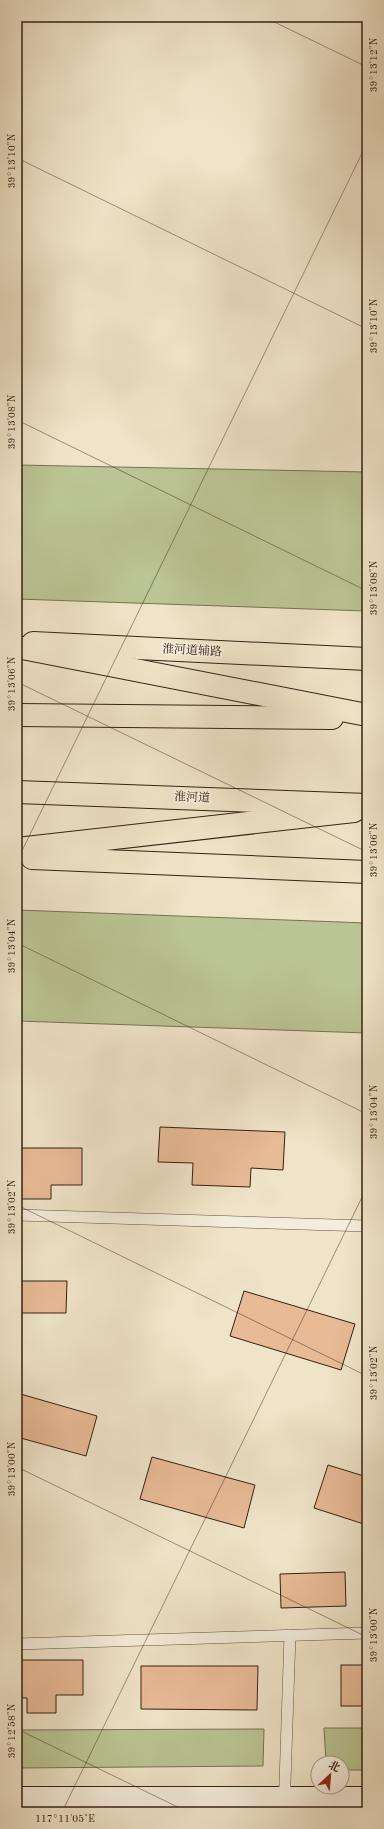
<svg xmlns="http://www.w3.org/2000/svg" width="384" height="1829" font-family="'Old Standard TT','Noto Serif SC',serif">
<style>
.green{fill:#bbc494;stroke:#787254}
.building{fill:#e8ba96;stroke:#342114}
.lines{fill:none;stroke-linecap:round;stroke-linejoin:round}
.lane-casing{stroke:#635241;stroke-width:12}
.secondary-casing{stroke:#342114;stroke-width:24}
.primary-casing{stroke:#342114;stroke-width:24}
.highway-casing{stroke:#342114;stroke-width:24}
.lane{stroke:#f5eddb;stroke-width:11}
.secondary{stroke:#f5eddb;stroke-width:22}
.primary{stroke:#efe4c8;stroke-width:22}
.highway{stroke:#efe4c8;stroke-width:22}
.ticks{fill:none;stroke:#342114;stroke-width:1;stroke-opacity:0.45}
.labels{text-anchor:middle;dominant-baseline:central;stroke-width:4;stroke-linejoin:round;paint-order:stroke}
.street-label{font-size:12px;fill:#342114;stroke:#f5eddb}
.neatline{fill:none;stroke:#342114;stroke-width:1.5}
.ticks-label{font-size:10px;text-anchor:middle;fill:#342114}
</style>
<rect width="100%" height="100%" fill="#efe4c8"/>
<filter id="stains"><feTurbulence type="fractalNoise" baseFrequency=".005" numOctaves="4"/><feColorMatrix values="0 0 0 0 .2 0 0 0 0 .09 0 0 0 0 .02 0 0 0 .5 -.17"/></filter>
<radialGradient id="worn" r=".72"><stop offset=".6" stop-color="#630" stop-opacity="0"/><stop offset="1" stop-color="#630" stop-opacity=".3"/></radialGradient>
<g class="green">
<path d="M17,465L367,472V611L17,599Z"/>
<path d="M17,910L367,923V1033L17,1021Z"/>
<path d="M324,1728H367V1770H342V1763H326Z"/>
<path d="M264,1729L263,1766L17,1768V1730Z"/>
</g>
<g class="building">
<path d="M160,1127L285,1132L283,1170L251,1168L250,1187L192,1185L193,1163L158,1162Z"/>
<path d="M17,1148H82V1185H51V1199H17Z"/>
<path d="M17,1281H67L66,1313H17Z"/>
<path d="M244,1291L355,1324L341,1370L230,1336Z"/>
<path d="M17,1393L97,1416L86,1456L17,1437Z"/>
<path d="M152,1457L255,1485L244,1528L140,1499Z"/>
<path d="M328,1465L367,1477V1525L314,1508Z"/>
<path d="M345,1572L346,1606L281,1608L280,1574Z"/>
<path d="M17,1660H83V1695H56V1713H27V1698H17Z"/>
<rect x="341" y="1665" width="26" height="41"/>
<path d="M141,1666H258L257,1710L141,1709Z"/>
</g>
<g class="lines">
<g class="lane-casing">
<g id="lane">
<path d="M17,1215L367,1226"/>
<path d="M17,1644L367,1633"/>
<path d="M284,1812L290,1635"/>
</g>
</g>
<g class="secondary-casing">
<path id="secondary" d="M17,1798H367"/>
</g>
<g class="primary-casing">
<g id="primary">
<path d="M33,643L367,659"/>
<path d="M17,849L354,811"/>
<path d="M32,858L367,872"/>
</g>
</g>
<g class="highway-casing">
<g id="highway">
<path d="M17,647L367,715"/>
<path d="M17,715L332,718"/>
<path d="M17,792L367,805"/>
</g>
</g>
<use href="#lane" class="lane"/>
<use href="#secondary" class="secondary"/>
<use href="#primary" class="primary"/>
<use href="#highway" class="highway"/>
</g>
<path class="ticks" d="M264,17L367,67M17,158L367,329M17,420L367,591M17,682L367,852M17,861L367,143M17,943L367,1114M17,1205L367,1376M17,1467L367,1637M17,1729L188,1812M62,1812L367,1187"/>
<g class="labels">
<g class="street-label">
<text transform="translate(192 651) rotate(3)">淮河道辅路</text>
<text transform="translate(192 798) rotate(2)">淮河道</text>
</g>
</g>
<rect width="384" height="1829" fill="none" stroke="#efe4c8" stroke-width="44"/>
<g transform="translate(330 1775) rotate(26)"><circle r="19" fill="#f5eddb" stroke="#a89b8b"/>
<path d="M0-3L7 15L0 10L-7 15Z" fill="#8f2418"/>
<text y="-6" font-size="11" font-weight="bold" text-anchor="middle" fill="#342114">北</text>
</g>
<rect x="22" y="22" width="340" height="1785" class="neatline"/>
<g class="ticks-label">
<text transform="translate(373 65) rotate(-90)" y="4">39°13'12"N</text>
<text transform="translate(11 161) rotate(-90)" y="4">39°13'10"N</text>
<text transform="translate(373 326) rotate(-90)" y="4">39°13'10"N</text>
<text transform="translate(11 422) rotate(-90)" y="4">39°13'08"N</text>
<text transform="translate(373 588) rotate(-90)" y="4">39°13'08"N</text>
<text transform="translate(11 684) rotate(-90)" y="4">39°13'06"N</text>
<text transform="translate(373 850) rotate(-90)" y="4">39°13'06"N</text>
<text transform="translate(11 946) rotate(-90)" y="4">39°13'04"N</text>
<text transform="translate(373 1112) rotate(-90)" y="4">39°13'04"N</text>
<text transform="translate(11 1207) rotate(-90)" y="4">39°13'02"N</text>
<text transform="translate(373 1373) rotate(-90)" y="4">39°13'02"N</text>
<text transform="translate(11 1469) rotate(-90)" y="4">39°13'00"N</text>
<text transform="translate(373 1635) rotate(-90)" y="4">39°13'00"N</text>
<text transform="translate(11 1731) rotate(-90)" y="4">39°12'58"N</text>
<text x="65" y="1822">117°11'05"E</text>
</g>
<rect width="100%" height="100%" filter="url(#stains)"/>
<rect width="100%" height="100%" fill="url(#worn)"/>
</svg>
